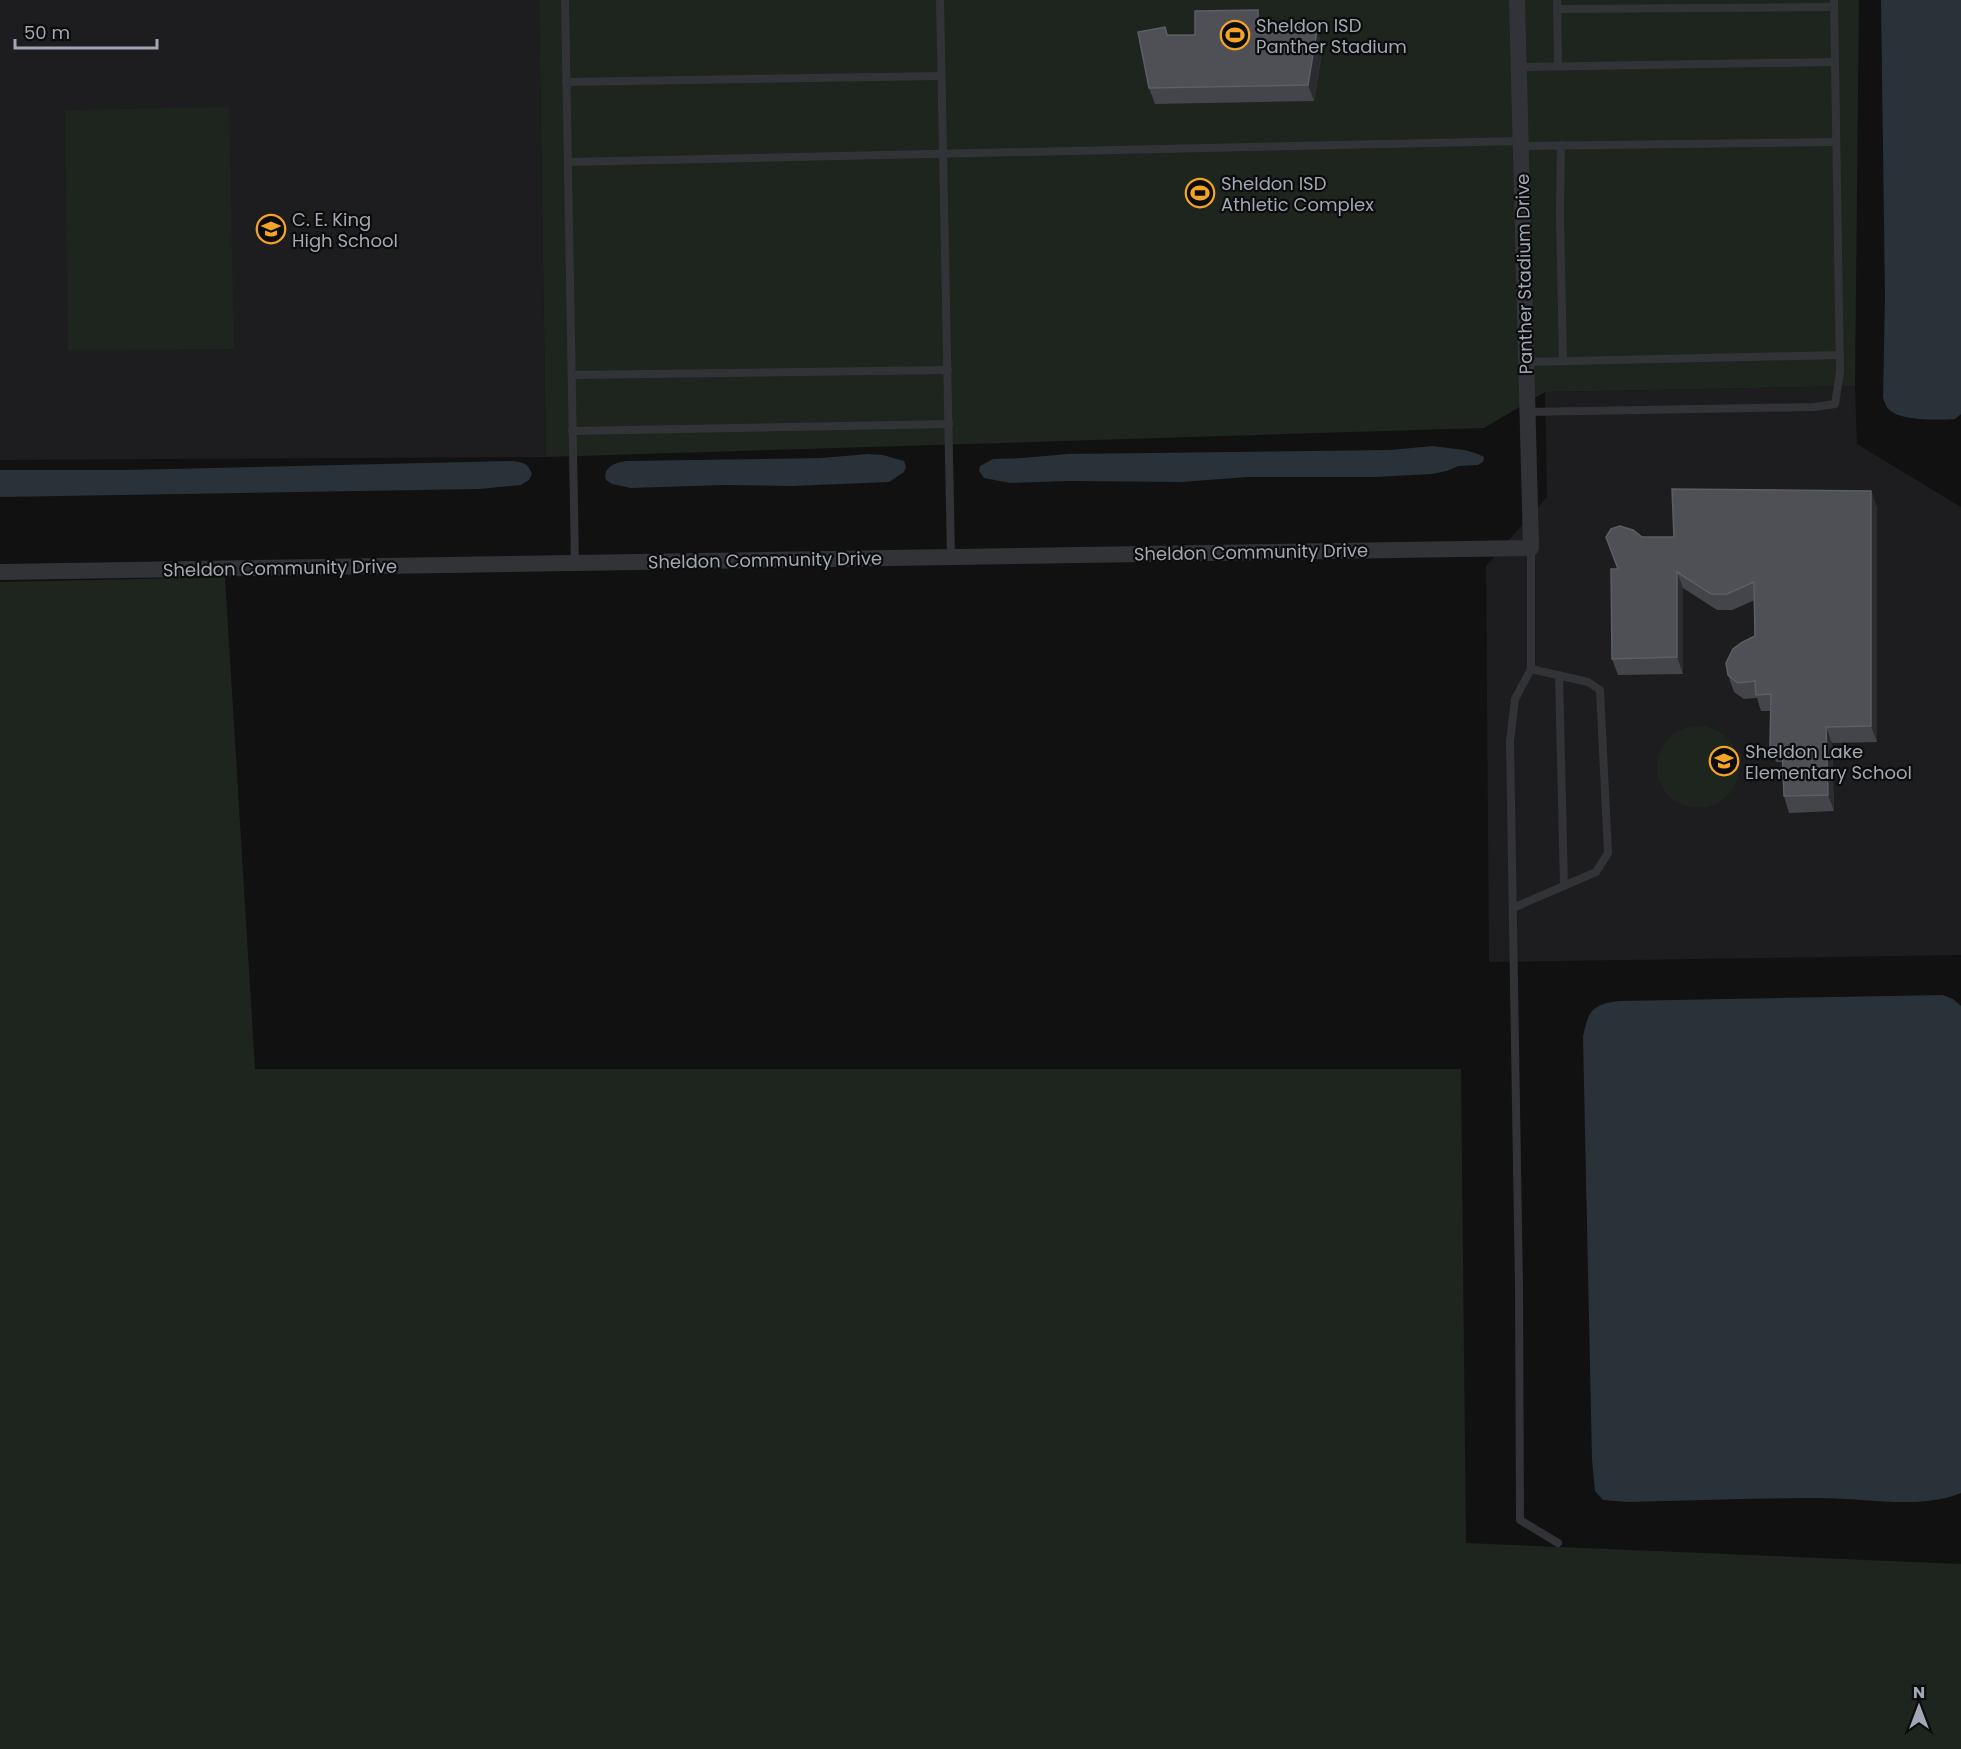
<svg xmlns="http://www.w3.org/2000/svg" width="1961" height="1749" font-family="Poppins,sans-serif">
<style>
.built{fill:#1d1d1f}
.green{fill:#1d251e}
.water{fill:#293238}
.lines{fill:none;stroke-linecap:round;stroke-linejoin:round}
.lane{stroke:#323337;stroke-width:8}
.street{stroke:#323337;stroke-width:16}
.wall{fill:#44454a}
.shaded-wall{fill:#2b2c2f}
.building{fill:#4e5055;stroke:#5b5e64;stroke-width:1.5}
.labels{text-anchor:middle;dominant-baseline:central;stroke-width:4.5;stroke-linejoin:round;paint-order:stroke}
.poi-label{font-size:18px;fill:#a2a8b3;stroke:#0c0c0d;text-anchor:start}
.street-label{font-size:18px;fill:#a2a8b3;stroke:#0c0c0d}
</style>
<rect width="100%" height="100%" fill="#111112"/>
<g class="built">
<path d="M0,0H539L546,457L0,460Z"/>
<path d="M1855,386L1857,444L1961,507V955L1489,962L1486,566L1547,497L1545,392Z"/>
</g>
<g class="green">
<path d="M539,0H1859L1855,386L1545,392L1484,428L546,457Z"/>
<path d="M229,107L234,349L68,350L65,110Z"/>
<path d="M225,577L255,1069H1461L1466,1543L1961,1564V1749H0V582Z"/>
<circle cx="1698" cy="767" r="41"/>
</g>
<g class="water">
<path d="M1881,0H1961V414L1955,419C1939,420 1903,421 1891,411C1886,408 1885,403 1883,398L1885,297Z"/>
<path d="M1433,446C1450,449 1468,448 1484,457L1483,462L1478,465L1458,466L1447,471L1432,474L1374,477H1247L1181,482L1068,481L1010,483L984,478L979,471L980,466L993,459L1022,458L1068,454L1390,450Z"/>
<path d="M868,454L883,455L904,461L906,467L904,472L889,482L792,486L725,485L631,488L612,484L606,480L605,475C608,464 616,463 626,461L821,458Z"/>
<path d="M512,461C523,462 528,463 532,474L529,480L521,485L478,489L0,497V470H126Z"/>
<path d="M1943,995L1953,999L1961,1006V1493C1919,1510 1865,1498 1820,1498C1756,1498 1692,1501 1628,1502L1603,1500L1595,1491L1592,1460L1583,1037C1588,1011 1592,1004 1619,1001Z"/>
</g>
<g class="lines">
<g class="lane">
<path d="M565,0L575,563"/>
<path d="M940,0L951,557"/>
<path d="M1557,0L1558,66"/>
<path d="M1557,9L1834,7"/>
<path d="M1519,67L1835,62"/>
<path d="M566,82L941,76"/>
<path d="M1561,145L1560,214L1563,361"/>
<path d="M1521,146L1836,142"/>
<path d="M568,162L1521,141"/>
<path d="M1526,362L1840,355"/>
<path d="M572,375L948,370"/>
<path d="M1527,412L1814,407L1835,404L1840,372L1834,0"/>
<path d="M572,431L949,424"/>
<path d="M1531,548V669L1515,699L1510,741L1519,1287L1520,1520L1558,1543"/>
<path d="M1559,675L1564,886"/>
<path d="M1513,908L1596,872L1608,853L1600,690L1588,682L1531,669"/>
</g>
<path class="street" d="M0,572L1531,548L1517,0"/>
</g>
<g class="wall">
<path d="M1264,26V33L1323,46L1314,101L1155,104L1149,88L1165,27L1168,35H1195Z"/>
<path d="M1871,491L1877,508V742L1832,743L1834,811L1789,813L1784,796L1782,762H1776L1770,746L1771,711H1761L1757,698L1744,699L1734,692L1728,675L1755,636V600L1732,610H1717L1683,588V674L1618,675L1612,659L1618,569L1642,537H1674Z"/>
</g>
<g class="shaded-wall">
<path d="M1258,10L1264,26V50L1258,34Z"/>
<path d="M1317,30L1323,46L1314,101L1308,85Z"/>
<path d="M1871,491L1877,508V742L1871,726Z"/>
<path d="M1677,572L1683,588V674L1677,657Z"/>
<path d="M1826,727L1832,743L1834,811L1828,795Z"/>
</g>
<g class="building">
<path d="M1258,10V34L1289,33L1291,25L1317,30L1308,85L1149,88L1138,32L1165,27L1167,35H1195V11Z"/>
<path d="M1672,489L1871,491V726L1826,727L1828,795L1784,796L1782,745L1770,746L1771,694L1756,695L1755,681L1738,683L1728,675L1726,663L1733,649L1741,643L1755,636L1754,582L1727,594H1711L1677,572V657L1612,659L1611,569H1618L1606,537L1611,529L1620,526L1633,530L1642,537H1674Z"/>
</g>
<defs>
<g id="stadium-ring" transform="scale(1.5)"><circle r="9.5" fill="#0c0c0d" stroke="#f3a428" stroke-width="1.5"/><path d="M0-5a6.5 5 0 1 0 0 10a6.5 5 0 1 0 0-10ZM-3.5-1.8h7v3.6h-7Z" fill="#f3a428"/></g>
<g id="school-ring" transform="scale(1.5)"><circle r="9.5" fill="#0c0c0d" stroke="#f3a428" stroke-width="1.5"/><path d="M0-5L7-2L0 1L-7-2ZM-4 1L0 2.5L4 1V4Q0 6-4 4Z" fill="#f3a428"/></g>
</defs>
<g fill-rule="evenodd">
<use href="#stadium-ring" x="1235" y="35"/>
<use href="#stadium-ring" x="1200" y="193"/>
<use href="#school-ring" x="271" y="229"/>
<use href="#school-ring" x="1724" y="761"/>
</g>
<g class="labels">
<g class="poi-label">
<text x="1256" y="25">Sheldon ISD<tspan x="1256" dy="21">Panther Stadium</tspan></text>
<text x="1221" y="183">Sheldon ISD<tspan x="1221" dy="21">Athletic Complex</tspan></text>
<text x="292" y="219">C. E. King<tspan x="292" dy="21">High School</tspan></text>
<text x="1745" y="751">Sheldon Lake<tspan x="1745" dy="21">Elementary School</tspan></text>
</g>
<g class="street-label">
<text transform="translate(1524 274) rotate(-91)">Panther Stadium Drive</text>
<text transform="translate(1251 552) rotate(-1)">Sheldon Community Drive</text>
<text transform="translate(765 560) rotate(-1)">Sheldon Community Drive</text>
<text transform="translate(280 568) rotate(-1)">Sheldon Community Drive</text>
</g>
</g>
<g transform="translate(1919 1707)" stroke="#0c0c0d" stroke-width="4.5" paint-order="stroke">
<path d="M0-4.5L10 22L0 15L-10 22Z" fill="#a2a8b3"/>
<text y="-9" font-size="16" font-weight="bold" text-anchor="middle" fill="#a2a8b3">N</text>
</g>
<path d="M15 39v9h142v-9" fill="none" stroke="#a2a8b3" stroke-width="3"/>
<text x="24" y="39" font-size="18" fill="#a2a8b3" stroke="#0c0c0d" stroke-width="4.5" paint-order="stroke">50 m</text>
</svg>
